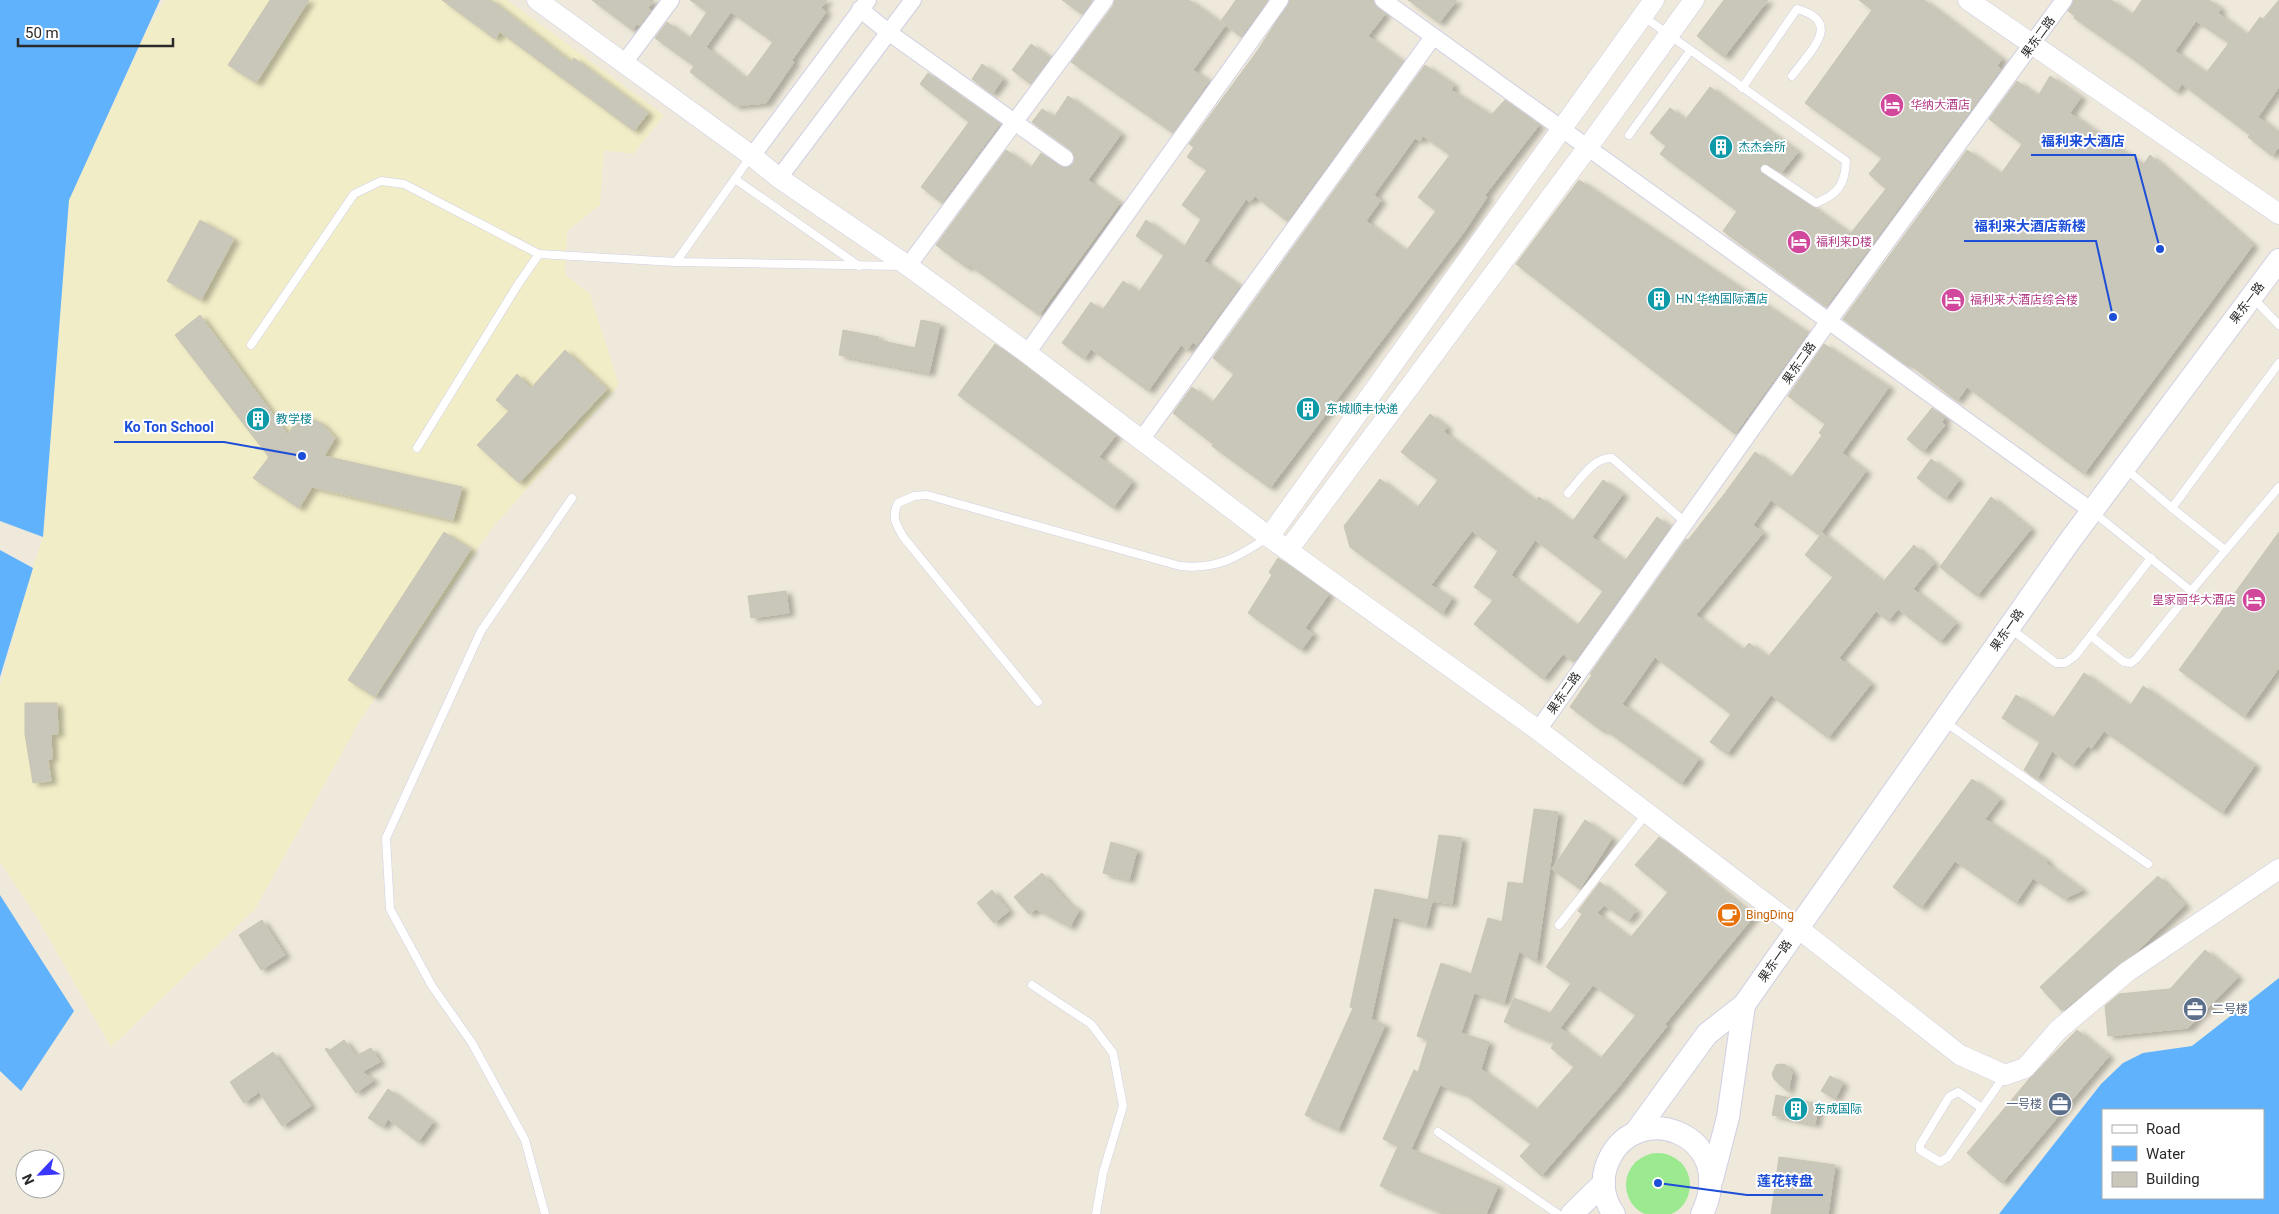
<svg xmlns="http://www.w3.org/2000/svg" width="2279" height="1214" font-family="Roboto,'Noto Sans SC',sans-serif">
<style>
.education{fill:#f1edc7}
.green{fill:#9cea90}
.water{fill:#61b2fc;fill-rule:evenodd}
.building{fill:#c9c6ba;stroke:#c9c6b4;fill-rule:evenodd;filter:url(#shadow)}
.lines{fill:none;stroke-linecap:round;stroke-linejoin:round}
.service-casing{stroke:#d0cfe5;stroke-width:9}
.minor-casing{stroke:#d0cfe5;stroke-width:18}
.tertiary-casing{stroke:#d0cfe5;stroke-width:21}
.secondary-casing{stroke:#d0cfe5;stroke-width:24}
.service{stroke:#fff;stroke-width:8}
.minor{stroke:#fff;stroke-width:16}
.tertiary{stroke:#fff;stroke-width:20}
.secondary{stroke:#fff;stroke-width:22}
.labels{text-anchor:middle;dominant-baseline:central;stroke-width:4;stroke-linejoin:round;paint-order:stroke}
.street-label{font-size:12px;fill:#2a2a2a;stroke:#fff}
.hotel-label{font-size:12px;fill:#b23c85;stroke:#fff;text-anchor:start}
.culture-label{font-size:12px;fill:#0d838f;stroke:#fff;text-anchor:start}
.food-label{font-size:12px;fill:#c56008;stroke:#fff;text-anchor:start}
.service-label{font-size:12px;fill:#4e5e75;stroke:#fff;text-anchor:start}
.leader{fill:none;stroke:#1d4ed8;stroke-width:2}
.callout-dot{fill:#1d4ed8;stroke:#fff;stroke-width:2}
.callout-label{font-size:14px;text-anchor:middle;font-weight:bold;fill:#1d4ed8;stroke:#fff;stroke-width:4;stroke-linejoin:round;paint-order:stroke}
</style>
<defs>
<filter id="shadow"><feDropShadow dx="5.5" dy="3" stdDeviation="2.5" flood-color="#0004"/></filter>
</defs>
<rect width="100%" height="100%" fill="#eee9da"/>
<path class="education" d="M165,0H507L664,115L633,154L604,150L600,205L567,231L565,275L590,294L619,385L492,528L359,722L255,909L111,1047L35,914L0,862V687L23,599L43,537L69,200L148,28Z"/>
<circle class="green" cx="1658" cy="1185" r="32"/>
<g class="water">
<path d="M0,0H160L69,200L43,537L0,521Z"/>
<path d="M0,550L33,568L0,677Z"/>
<path d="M0,895L74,1011L21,1091L0,1071Z"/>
<path d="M2279,978V1214H1999L2101,1084L2123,1063L2143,1053L2192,1046ZM2263,1110V1198H2103V1110Z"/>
</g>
<g class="building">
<path d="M270,0H309L256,83L228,65Z"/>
<path d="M442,0H491L571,62L574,58L648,113L634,131L500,32L495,39Z"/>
<path d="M592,0H654L648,8L651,10L639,26L637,24L632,30Z"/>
<path d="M690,0H827L821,8L826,12L792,60L794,62L766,103L735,106L690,72L694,66L655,38L667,22L689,39L707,12ZM731,12L773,42L746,79L706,47Z"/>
<path d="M1062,0H1093L1082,14Z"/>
<path d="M1115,0H1189L1225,26L1193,70L1209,81L1173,133L1071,62L1113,6Z"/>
<path d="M1236,0H1268L1241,37L1221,21Z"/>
<path d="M1290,0H1373L1377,8L1385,14L1368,36L1403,62L1287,221L1255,196L1250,202L1246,199L1204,261L1240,286L1197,345L1193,342L1187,350L1181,345L1148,391L1091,349L1084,359L1062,343L1091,302L1102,311L1123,281L1139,292L1164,255L1136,236L1146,220L1184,247L1201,219L1182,205L1207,170L1187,157L1194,147L1189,144L1258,50Z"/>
<path d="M1408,0H1457L1439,23Z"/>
<path d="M1724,0H1768L1724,57L1697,36Z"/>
<path d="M1859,0H1924L2002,59L1997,66L2001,69L1826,307L1723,231L1737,211L1660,154L1666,146L1650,133L1670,108L1685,120L1710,87L1798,152L1781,173L1765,163L1760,166L1762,173L1816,209L1850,234L1886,189L1869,174L1882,158L1805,103L1872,10Z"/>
<path d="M2074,0H2111L2132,15L2142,0H2209L2221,9L2218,13L2247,35L2260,17L2263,19L2279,0V87L2258,117L2279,133V147L2272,156L2248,137L2250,135L2182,84L2176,92L2136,61L2074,18L2075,16L2068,11ZM2196,21L2229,43L2206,73L2175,51Z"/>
<path d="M1031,44L1050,58L1031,84L1012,70Z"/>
<path d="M982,64L1003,79L992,94L972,79Z"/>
<path d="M1425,65L1454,85L1451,90L1491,115L1505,100L1539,125L1485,195L1487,197L1464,232L1270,488L1212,446L1213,444L1173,413L1192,387L1212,403L1234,374L1213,358ZM1423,136L1450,155L1418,197L1436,211L1406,251L1366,221L1381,200L1374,195L1415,138L1420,141Z"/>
<path d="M928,73L1000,124L942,203L921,187L969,122L920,84Z"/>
<path d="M2050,76L2081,97L2070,113L2143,165L2150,155L2253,245L2084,474L1967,387L1957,401L1908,363L1906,365L1843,319L1967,150L2001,174L2022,144L1989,119L2017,81L2038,96Z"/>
<path d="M1068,96L1121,134L1088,180L1120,203L1039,315L969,265L967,268L936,245L1006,150L1031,168L1041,153L1064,168L1073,164L1075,158L1071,150L1032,122L1042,109L1054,117Z"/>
<path d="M1579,180L1808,333L1735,434L1516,264Z"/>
<path d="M200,220L234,239L201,300L167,281Z"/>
<path d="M200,315L288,435L300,414L321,423L335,438L324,456L462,487L453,520L312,487L299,508L253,478L269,457L175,335Z"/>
<path d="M921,320L940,324L929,373L839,355L843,330L879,337L878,340L915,348Z"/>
<path d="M995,344L1116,435L1099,457L1132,482L1113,508L958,395Z"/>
<path d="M1824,344L1889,387L1842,453L1866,471L1819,535L1771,500L1753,525L1763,533L1696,615L1743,650L1749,643L1768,657L1833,577L1805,555L1822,533L1883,582L1914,545L1934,563L1913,589L1956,623L1940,642L1898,609L1888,621L1876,611L1839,658L1871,684L1828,738L1771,695L1727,754L1710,742L1731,714L1655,657L1622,704L1699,759L1681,784L1604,729L1602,731L1570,707L1592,675L1590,674L1686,539L1688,540L1725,493L1755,452L1791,478L1822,435L1819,433L1825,424L1788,396Z"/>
<path d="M565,350L607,389L519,483L477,445L509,411L496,400L507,386L517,374L531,388Z"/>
<path d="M1932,408L1945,417L1942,422L1945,425L1923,452L1907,439Z"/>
<path d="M1430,414L1447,427L1444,432L1497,472L1536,501L1539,497L1572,522L1603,480L1623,494L1592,537L1625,561L1657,517L1670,527L1574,662L1563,654L1543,679L1474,624L1493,600L1474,587L1498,551L1472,531L1431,585L1452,598L1442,614L1350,547L1344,526L1380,479L1417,508L1438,480L1401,452ZM1535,540L1603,591L1577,626L1511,575Z"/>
<path d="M1931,459L1959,480L1945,499L1917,478Z"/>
<path d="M1991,497L2031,529L1977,596L1940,567Z"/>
<path d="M444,532L471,549L375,697L348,680Z"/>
<path d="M2279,532V668L2244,717L2179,670Z"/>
<path d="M1278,558L1329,594L1305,628L1313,634L1301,650L1248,613L1272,575L1269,572Z"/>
<path d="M786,591L789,613L751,618L748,596Z"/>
<path d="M2084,673L2130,706L2143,686L2255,765L2222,813L2104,731L2091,749L2088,746L2072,766L2052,751L2037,779L2024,770L2040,742L2002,718L2016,695L2053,718Z"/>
<path d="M25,703H57L58,734H51L52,759H48L51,781L33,783L25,734Z"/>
<path d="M1972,779L2000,799L1985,819L2048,861L2046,863L2083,890L2064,899L2033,878L2016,903L1955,861L1921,908L1893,887Z"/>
<path d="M1534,809L1558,812L1536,962L1519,951L1504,1003L1474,993L1461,1033L1489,1042L1481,1069L1536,1110L1574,1067L1551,1048L1555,1043L1504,1022L1514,998L1550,1013L1571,983L1546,967L1582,914L1578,911L1600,882L1636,911L1628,921L1604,905L1597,913L1630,938L1668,892L1635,865L1659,837L1754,916L1665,1024L1667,1026L1617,1089L1541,1176L1520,1156L1531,1144L1465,1094L1440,1085L1411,1149L1498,1186L1486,1214H1444L1380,1186L1398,1146L1383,1139L1414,1070L1418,1072L1428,1040L1417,1036L1441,963L1471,974L1488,918L1502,922L1508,882L1523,884ZM1593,985L1636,1015L1600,1059L1560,1028Z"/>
<path d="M1585,820L1612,838L1580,889L1552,869Z"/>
<path d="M1439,835L1462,838L1452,904L1432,901L1426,926L1393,917L1371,1019L1385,1025L1338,1130L1305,1115L1353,1008L1350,1007L1375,889L1428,900Z"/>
<path d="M1111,842L1137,850L1129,880L1103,873Z"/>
<path d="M1042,873L1068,903L1079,910L1070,927L1036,909L1029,914L1014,897Z"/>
<path d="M2158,876L2185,905L2136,952L2062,1011L2040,987Z"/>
<path d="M992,890L1009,911L994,923L977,903Z"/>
<path d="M262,920L285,955L261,970L239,935Z"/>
<path d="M2205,950L2238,977L2188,1028L2108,1036L2105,1006L2119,994L2170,989Z"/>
<path d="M2077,1030L2109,1056L2002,1183L1967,1153L2029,1079Z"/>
<path d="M344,1040L356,1056L371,1048L380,1062L362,1072L374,1080L356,1093L325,1049L326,1048L330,1050Z"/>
<path d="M273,1052L311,1106L282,1126L259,1092L244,1103L230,1082Z"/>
<path d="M1781,1064L1786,1065L1792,1073L1788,1092L1774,1079L1772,1074L1776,1065Z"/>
<path d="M1830,1076L1843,1083L1835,1099L1821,1091Z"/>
<path d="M388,1089L433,1122L418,1142L388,1119L383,1127L368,1118Z"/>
<path d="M1776,1095L1819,1104L1815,1124L1772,1115Z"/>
<path d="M1779,1157L1835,1165L1828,1214H1771Z"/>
</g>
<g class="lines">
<g class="service-casing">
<g id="service">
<path d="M1644,17L1846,161C1845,185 1838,194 1816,203L1765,169"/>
<path d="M1742,88L1797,9C1844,22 1810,51 1792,76"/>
<path d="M1629,135L1690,51"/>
<path d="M735,179L859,266"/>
<path d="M676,262L751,156"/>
<path d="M2253,298L2279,325"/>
<path d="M251,345L354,194L381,181L404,184L539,254"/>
<path d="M417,448L517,286L539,254L676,262L900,266"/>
<path d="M2126,469L2172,508L2279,363"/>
<path d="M1568,493C1580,480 1593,457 1612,458L1685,522"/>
<path d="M2172,508L2225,550"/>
<path d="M2093,512L2191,591"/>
<path d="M2011,629L2056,663H2065L2075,656L2151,558"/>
<path d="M2091,636L2124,662L2131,663L2137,658L2191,591L2279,487"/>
<path d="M1038,702L904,538C896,525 891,517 898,503L914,496L927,495L1180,566C1217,570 1238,557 1268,537"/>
<path d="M1945,722L2148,864"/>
<path d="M1559,925L1647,813"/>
<path d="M1032,985L1091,1024L1113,1053L1123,1106L1103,1173L1096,1214"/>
<path d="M1982,1108L1958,1092L1949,1097L1920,1145V1150L1940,1162L1948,1157L2005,1075"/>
<path d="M1438,1132L1558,1214"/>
<path d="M545,1214L525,1140L472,1043L432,986L390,909L386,838L481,631L572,498"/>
</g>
</g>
<g class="minor-casing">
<g id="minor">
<path d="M1383,0L2092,511"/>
<path d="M860,9L888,32L1065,158"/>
<path d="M624,63L671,0"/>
<path d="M752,156L868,0"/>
<path d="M779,178L913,0"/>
<path d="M908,266L1105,0"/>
<path d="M1027,353L1280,0"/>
<path d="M1141,440L1433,37"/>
<path d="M1538,730L1828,322L2064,0"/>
</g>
</g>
<g class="tertiary-casing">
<g id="tertiary">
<path d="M537,0L752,156L779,178L908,266L1027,353L1269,537L1538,730L1798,928L1960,1055L2005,1075L2025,1068L2058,1030L2127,972L2279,869"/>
<path d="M1968,0L2279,214"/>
<path d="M1269,537L1654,0"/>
<path d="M1288,550L1588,147L1694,0"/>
</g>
</g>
<g class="secondary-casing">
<g id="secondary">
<path d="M1635,1133L1707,1034L1744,1005L2069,542L2279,260"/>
<path d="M1712,1179L1728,1117L1744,1005"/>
<path d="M1572,1214L1604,1183"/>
<path d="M1614,1214C1604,1201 1601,1183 1606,1167C1631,1094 1741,1133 1702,1214"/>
</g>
</g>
<use href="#service" class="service"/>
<use href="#minor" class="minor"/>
<use href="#tertiary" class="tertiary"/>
<use href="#secondary" class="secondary"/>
</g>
<defs>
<g id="hotel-disc" transform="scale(1.25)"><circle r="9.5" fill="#d1479c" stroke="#fff"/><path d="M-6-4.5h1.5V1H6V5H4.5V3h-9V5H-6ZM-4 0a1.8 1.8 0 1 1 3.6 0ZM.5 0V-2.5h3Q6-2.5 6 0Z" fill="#fff"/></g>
<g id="building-disc" transform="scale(1.25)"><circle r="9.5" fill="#0f9aa8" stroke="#fff"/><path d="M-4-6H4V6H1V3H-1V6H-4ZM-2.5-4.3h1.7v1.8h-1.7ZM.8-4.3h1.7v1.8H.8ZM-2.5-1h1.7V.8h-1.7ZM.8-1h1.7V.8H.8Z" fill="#fff"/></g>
<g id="cafe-disc" transform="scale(1.25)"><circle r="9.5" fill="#e8710a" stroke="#fff"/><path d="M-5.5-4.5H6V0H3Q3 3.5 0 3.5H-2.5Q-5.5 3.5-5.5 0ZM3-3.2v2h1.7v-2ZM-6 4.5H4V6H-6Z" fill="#fff"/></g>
<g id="office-disc" transform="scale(1.25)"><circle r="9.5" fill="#5c6f8a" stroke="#fff"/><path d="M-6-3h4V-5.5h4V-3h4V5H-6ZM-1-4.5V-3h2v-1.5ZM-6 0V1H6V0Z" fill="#fff"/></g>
</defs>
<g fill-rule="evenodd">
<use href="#hotel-disc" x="1892" y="105"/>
<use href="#building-disc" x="1721" y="147"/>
<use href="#hotel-disc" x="1799" y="242"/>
<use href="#building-disc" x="1659" y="299"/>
<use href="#hotel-disc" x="1953" y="300"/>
<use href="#building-disc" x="1308" y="409"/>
<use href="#building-disc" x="258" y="419"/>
<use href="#hotel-disc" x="2254" y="600"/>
<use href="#cafe-disc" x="1729" y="915"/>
<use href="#office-disc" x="2195" y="1009"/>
<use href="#office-disc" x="2060" y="1104"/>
<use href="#building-disc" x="1796" y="1109"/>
</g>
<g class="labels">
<g class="street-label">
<text transform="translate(2038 37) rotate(-54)">果东二路</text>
<text transform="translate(2247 303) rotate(-53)">果东一路</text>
<text transform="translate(1799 363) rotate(-55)">果东二路</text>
<text transform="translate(2007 630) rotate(-55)">果东一路</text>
<text transform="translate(1564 693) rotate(-55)">果东二路</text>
<text transform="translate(1775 961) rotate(-55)">果东一路</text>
</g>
<g class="hotel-label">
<text x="1910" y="105">华纳大酒店</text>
<text x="1816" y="242">福利来D楼</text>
<text x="1970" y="300">福利来大酒店综合楼</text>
<text x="2236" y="600" text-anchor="end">皇家丽华大酒店</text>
</g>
<g class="culture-label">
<text x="1738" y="147">杰杰会所</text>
<text x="1676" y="299">HN 华纳国际酒店</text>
<text x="1326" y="409">东城顺丰快递</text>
<text x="276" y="419">教学楼</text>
<text x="1814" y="1109">东成国际</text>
</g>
<g class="food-label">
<text x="1746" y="915">BingDing</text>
</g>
<g class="service-label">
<text x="2212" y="1009">二号楼</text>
<text x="2042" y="1104" text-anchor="end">一号楼</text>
</g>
</g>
<path class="leader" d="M2160 249L2135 155H2031M2113 317L2096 241H1964M302 456L224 442H114M1658 1183L1747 1195H1823"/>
<g class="callout-dot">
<circle cx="2160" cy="249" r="5"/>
<circle cx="2113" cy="317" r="5"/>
<circle cx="302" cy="456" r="5"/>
<circle cx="1658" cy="1183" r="5"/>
</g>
<g class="callout-label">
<text x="2083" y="146">福利来大酒店</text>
<text x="2030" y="231">福利来大酒店新楼</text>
<text x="169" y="432">Ko Ton School</text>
<text x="1785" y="1186">莲花转盘</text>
</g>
<rect x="2102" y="1109" width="162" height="90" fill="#ffffff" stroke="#aaaaaa"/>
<rect x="2112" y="1125" width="25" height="8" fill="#ffffff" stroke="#aaaaaa"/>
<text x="2146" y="1134" font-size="15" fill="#2a2a2a">Road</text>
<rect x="2112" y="1146" width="25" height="15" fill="#61b2fc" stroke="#aaaaaa"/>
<text x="2146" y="1159" font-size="15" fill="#2a2a2a">Water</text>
<rect x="2112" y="1172" width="25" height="15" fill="#c9c6ba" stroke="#aaaaaa"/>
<text x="2146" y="1184" font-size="15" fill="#2a2a2a">Building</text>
<g transform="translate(40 1174) rotate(245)"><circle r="24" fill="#ffffff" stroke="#aaaaaa"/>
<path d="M0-4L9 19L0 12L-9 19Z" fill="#3b36ff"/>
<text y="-8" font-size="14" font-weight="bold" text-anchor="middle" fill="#2a2a2a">N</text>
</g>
<path d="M18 38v8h155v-8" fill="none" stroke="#2a2a2a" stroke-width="2.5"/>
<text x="25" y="38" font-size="15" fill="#2a2a2a" stroke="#ffffff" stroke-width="4" paint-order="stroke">50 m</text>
</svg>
